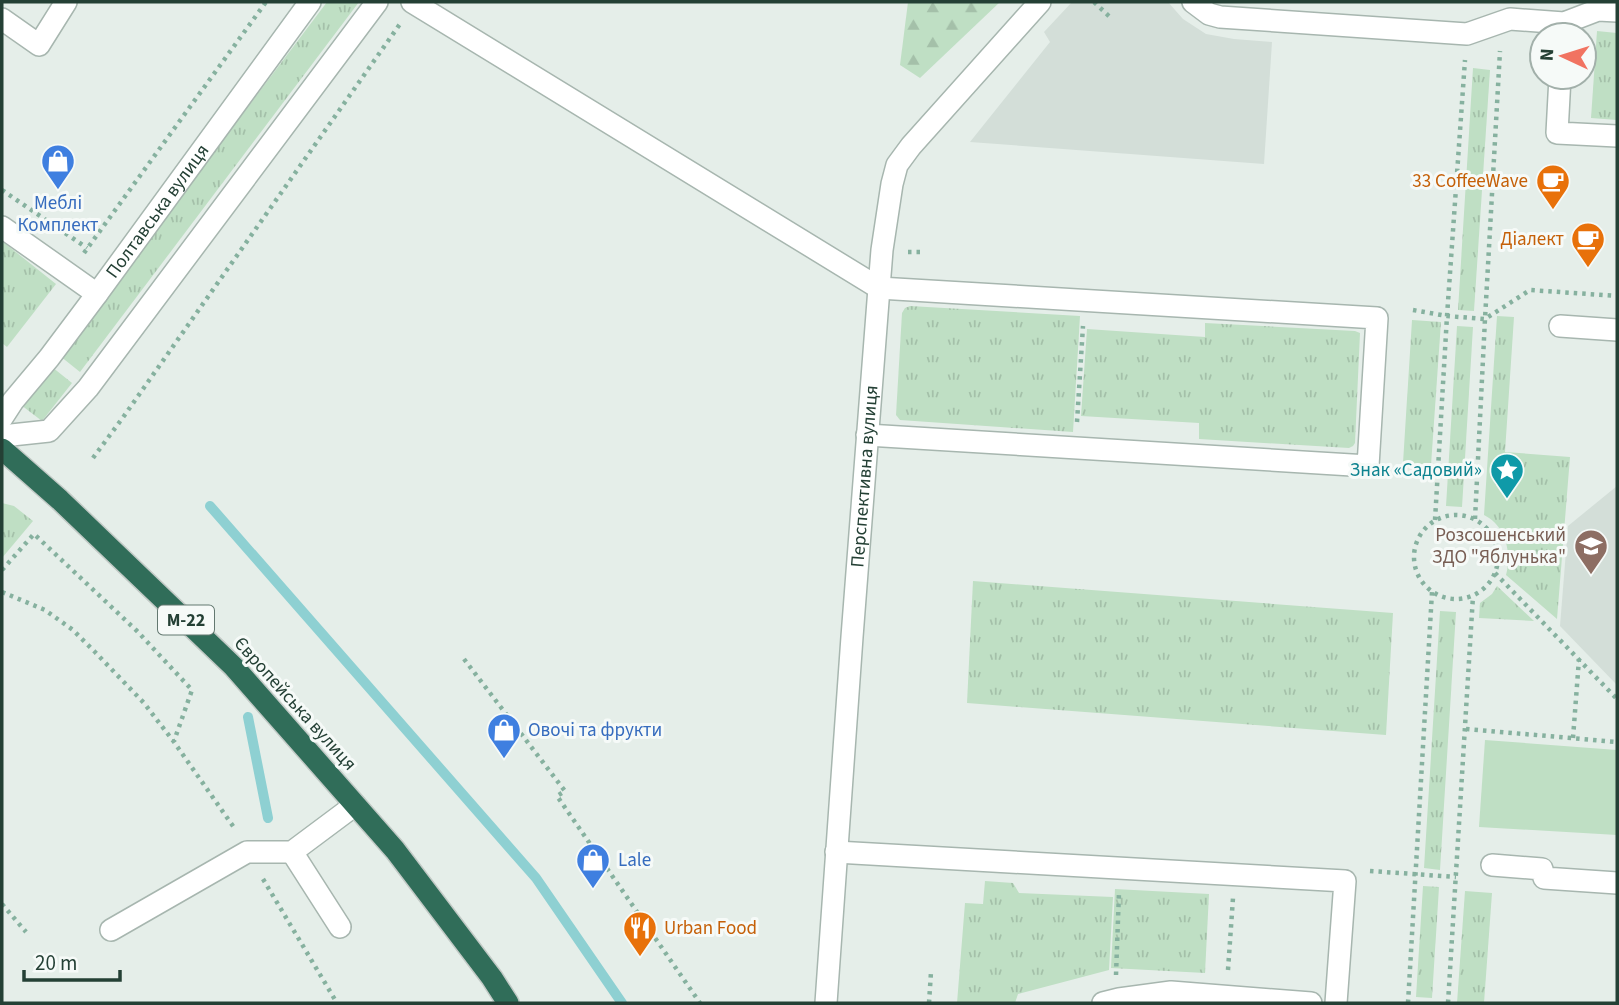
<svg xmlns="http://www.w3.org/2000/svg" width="1619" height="1005" font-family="'Source Sans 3',sans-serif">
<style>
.built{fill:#d3ded8}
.grass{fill:url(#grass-tufts)}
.forest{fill:url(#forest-firs)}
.garden{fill:#bfdfc4}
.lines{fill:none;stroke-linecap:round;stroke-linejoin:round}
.stream{stroke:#8ed0d2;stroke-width:10}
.minor-casing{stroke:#a7b6af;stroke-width:24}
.highway-casing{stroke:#c2cac6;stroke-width:24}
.path{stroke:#86b19f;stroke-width:4.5;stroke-dasharray:3.5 5;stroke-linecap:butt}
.minor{stroke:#fff;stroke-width:21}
.highway{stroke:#306d59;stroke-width:21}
.labels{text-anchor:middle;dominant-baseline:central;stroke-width:6;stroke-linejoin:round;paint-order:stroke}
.shield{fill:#f6faf8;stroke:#637870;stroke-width:2}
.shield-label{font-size:18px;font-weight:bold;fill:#244035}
.food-label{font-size:19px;fill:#c56008;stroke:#f6faf8;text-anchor:end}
.shop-label{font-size:19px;fill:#366cbe;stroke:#f6faf8;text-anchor:start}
.street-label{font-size:19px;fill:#244035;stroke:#f6faf8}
.culture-label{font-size:19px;fill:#0d838f;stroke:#f6faf8;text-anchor:end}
.education-label{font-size:19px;fill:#785e54;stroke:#f6faf8;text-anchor:end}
</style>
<defs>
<pattern id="grass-tufts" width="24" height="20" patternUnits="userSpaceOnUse" patternTransform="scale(1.75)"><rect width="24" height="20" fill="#bfdfc4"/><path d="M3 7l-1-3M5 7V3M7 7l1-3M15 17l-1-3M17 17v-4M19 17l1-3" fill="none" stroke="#a4c0a9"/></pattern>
<pattern id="forest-firs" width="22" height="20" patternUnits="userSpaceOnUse" patternTransform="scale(1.75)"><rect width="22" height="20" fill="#bfdfc4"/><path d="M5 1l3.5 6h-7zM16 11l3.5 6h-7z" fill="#a4c0a9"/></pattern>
</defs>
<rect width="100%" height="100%" fill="#e5eee9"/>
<g class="built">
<path d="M1072,2H1168L1183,19L1206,34L1234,39L1272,42L1264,164L970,142L1050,42L1044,32Z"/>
<path d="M1617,486V685L1560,626L1568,526Z"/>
</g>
<g class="grass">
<path d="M327,2H359L80,372L60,356Z"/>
<path d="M1597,31L1617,33V120L1591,118Z"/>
<path d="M1473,68L1490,70L1474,311L1458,310Z"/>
<path d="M2,241L56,284L7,347L2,343Z"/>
<path d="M910,306L1080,316L1073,432L900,420L896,415L902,313L905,308Z"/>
<path d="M1497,316L1514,317L1505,452L1570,457L1557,619L1506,575C1512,553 1506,526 1484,515Z"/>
<path d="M1412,320L1441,322L1431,465L1403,463Z"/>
<path d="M1205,323L1355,331L1360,333L1355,443L1353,446L1349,448L1199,439V423L1081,416L1087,329L1205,337Z"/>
<path d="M1457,326L1473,327L1462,507L1446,506Z"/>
<path d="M52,367L72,383L42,421L21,405Z"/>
<path d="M2,503L14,506L33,521L2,558Z"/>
<path d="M973,581L1393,613L1386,735L967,703Z"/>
<path d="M1497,586L1534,621L1479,618L1480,603L1492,594Z"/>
<path d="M1440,611L1456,612L1440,870L1424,868Z"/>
<path d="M985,881L1013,883L1019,893L1113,897L1109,970L1018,994L1015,1003H957L965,903L983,904Z"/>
<path d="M1423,886L1439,887L1432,998L1416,997Z"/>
<path d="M1115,889L1209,894L1205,973L1111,968Z"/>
<path d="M1465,891L1492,893L1484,1003H1457Z"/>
</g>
<path class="forest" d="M908,2H1000L920,78L900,65Z"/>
<path class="garden" d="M1485,740L1617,750V835L1479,827Z"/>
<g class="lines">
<g class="stream">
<path d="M210,506L536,878L622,1003"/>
<path d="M248,717L268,818"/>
</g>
<g class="minor-casing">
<g id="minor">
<path d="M412,2L879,288L1377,318L1368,466L867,435"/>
<path d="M1193,2L1209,14L1220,17L1467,34L1510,19L1564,23L1598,10L1617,11"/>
<path d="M2,19L39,45L66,2"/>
<path d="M1560,77L1557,133L1617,136"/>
<path d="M2,227L97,294"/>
<path d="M1560,326L1617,330"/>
<path id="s1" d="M2,418L13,401L49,358L97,294L310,2"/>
<path d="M2,436L49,431L88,388L377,2"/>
<path d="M292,852L340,927"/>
<path d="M836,852L1345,881L1336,1003"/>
<path d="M1492,865L1542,869L1544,878L1617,883"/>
<path d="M111,930L247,852H292L355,805"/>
<path id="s2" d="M826,1003L852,637L879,288L882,250L892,184L897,165L911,146L1040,2"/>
<path d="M1103,1003L1119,999L1171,992L1311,1003"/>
</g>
</g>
<g class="highway-casing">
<path id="highway" d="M2,449L60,500L234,667L395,850L492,978L508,1003"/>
</g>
<g class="path">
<path d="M1094,2L1112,19"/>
<path d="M2,190L87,248"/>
<path d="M908,252H923"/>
<path d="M84,253L266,2"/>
<path d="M1413,310L1447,316L1485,319L1530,290L1617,296"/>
<path d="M1077,422L1083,326"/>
<path d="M93,458L124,416L400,24"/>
<path d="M1402,474L1438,476"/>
<circle cx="1456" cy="557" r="42"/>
<path d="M1475,519L1485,319L1500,51"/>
<path d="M1435,520L1447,316L1465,60"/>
<path d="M2,570L34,534L137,631L192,690L174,741"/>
<path d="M1495,573L1617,699"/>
<path d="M2,592L45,610L73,630L95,652L144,703L174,742L235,829"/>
<path d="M464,659L565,791L557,796L700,1003"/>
<path d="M1466,729L1617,742"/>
<path d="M1573,738L1579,659"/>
<path d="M1370,871L1456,877"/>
<path d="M263,879L337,1003"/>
<path d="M2,904L26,932"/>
<path d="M1228,970L1233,898"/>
<path d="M1116,975L1119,892"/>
<path d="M929,1003L931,972"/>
<path d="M1408,1003L1432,592"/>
<path d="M1448,1003L1473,596"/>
</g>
<use href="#minor" class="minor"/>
<use href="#highway" class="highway"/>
</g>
<defs>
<g id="shop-pin" transform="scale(1.75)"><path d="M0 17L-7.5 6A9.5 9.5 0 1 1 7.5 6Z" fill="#3f7fe0" stroke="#f6faf8"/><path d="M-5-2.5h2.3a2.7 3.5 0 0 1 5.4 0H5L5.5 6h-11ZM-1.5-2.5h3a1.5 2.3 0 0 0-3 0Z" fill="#fff"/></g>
<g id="cafe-pin" transform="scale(1.75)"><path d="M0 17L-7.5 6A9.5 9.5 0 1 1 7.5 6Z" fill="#e8710a" stroke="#f6faf8"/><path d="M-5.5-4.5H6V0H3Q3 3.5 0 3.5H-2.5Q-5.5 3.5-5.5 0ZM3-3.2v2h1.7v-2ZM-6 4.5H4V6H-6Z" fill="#fff"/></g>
<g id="sight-pin" transform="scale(1.75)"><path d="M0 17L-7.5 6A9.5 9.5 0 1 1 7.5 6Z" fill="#0f9aa8" stroke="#f6faf8"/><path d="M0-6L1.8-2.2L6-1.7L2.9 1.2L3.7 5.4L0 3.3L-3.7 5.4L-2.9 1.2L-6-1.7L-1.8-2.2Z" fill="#fff"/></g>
<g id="school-pin" transform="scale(1.75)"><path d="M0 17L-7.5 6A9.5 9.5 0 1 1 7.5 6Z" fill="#8d6e63" stroke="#f6faf8"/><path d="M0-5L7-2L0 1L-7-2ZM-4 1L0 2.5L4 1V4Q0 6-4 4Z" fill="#fff"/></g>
<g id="restaurant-pin" transform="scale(1.75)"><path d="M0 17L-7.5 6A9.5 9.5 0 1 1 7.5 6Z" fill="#e8710a" stroke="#f6faf8"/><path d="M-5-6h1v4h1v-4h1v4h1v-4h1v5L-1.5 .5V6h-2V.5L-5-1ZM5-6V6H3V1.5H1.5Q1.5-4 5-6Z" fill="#fff"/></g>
</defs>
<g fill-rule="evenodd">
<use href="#shop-pin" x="58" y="161"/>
<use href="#cafe-pin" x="1553" y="181"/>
<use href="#cafe-pin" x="1588" y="239"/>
<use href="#sight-pin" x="1507" y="470"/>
<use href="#school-pin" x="1591" y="546"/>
<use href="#shop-pin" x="504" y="730"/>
<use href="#shop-pin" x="593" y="860"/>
<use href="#restaurant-pin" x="640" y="928"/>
</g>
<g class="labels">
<rect class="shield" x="158" y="605.5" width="56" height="29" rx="5"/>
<g class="shield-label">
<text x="186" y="620">М-22</text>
</g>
<g class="food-label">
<text x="1528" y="181">33 CoffeeWave</text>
<text x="1564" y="239">Діалект</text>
<text x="664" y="928" text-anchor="start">Urban Food</text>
</g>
<g class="shop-label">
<text x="58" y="203" text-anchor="middle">Меблі<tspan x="58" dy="22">Комплект</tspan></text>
<text x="528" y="730">Овочі та фрукти</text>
<text x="618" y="860">Lale</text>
</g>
<g class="street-label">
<text stroke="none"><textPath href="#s1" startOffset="259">Полтавська вулиця</textPath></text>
<text stroke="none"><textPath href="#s2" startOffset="528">Перспективна вулиця</textPath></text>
<text transform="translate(295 704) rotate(48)">Європейська вулиця</text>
</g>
<g class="culture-label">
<text x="1482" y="470">Знак «Садовий»</text>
</g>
<g class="education-label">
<text x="1566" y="535">Розсошенський<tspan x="1566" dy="22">ЗДО "Яблунька"</tspan></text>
</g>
</g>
<rect width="1619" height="1005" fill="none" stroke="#244035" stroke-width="7"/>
<g transform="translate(1563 56) rotate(274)"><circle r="33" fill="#f6faf8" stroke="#a2b0aa" stroke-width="2"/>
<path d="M0-5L12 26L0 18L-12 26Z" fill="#f17361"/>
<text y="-10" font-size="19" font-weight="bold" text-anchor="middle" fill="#244035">N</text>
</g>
<path d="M24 970v10h96v-10" fill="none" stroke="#244035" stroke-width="3.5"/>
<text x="35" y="970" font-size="21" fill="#244035" stroke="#f6faf8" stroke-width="5" paint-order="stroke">20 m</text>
</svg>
